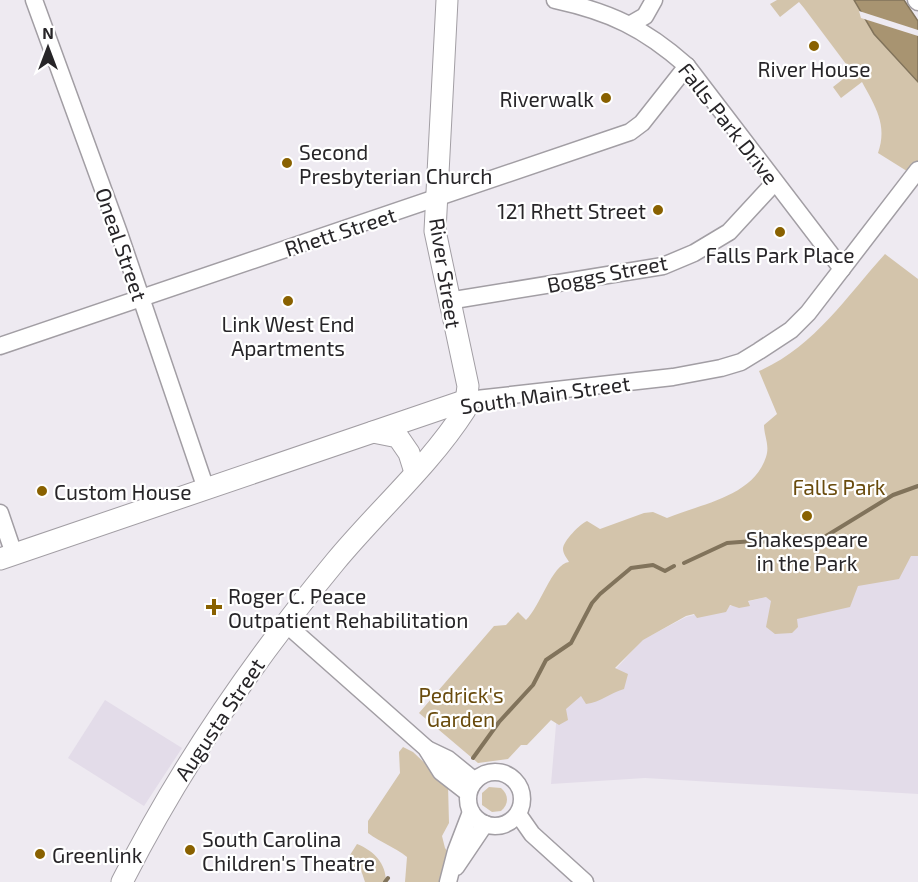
<svg xmlns="http://www.w3.org/2000/svg" width="918" height="882" font-family="'Exo 2',sans-serif">
<style>
.built{fill:#e3dce9}
.green{fill:#d3c4ab}
.water{fill:#a89471;stroke:#81735b;stroke-width:1.5}
.pier{fill:#eeeaf1}
.lines{fill:none;stroke-linecap:round;stroke-linejoin:round}
.stream{stroke:#81735b;stroke-width:4}
.minor-casing{stroke:#a29ea4;stroke-width:19}
.major-casing{stroke:#a29ea4;stroke-width:23}
.minor{stroke:#fff;stroke-width:16}
.major{stroke:#fff;stroke-width:21}
.poi-dot{fill:#896100;stroke:#fff;stroke-width:2}
.labels{text-anchor:middle;dominant-baseline:central;stroke-width:4.5;stroke-linejoin:round;paint-order:stroke}
.poi-label{font-size:21px;fill:#272528;stroke:#fff;text-anchor:start}
.street-label{font-size:21px;fill:#272528;stroke:#fff}
.park-label{font-size:21px;fill:#694b0d;stroke:#fff}
</style>
<rect width="100%" height="100%" fill="#eeeaf1"/>
<g class="built">
<path d="M918,547V794L645,778L551,784L557,713L615,670L642,640L686,617L766,597Z"/>
<path d="M105,700L182,748L144,806L68,758Z"/>
</g>
<g class="green">
<path d="M777,0H904L918,21V178L878,153C888,125 875,106 862,82L841,98L833,87L852,72L804,8L799,2L780,17L770,4Z"/>
<path d="M885,254L918,279V556H911L899,579L858,586L850,607L797,619L798,627L792,633L775,634L766,627L771,601L766,597L748,601L750,606L739,608L730,605L726,612L697,618L694,614L686,616L643,640L615,668L628,674L624,689C610,693 601,702 586,704L581,696L566,709L568,720L559,725L551,720L527,745H521L508,759L478,763L419,713L494,626L506,625L518,612L526,620C540,607 552,564 569,562C567,558 563,554 563,549C563,541 580,524 587,521L600,529L644,513L653,512L667,518C700,504 753,497 766,457C770,445 764,436 764,425L777,414L759,371C814,347 846,297 885,254Z"/>
<path d="M403,747L413,752L448,785L449,823L442,836L445,848L450,855L442,882H405L407,857C395,847 381,843 368,833V821L400,773L399,752Z"/>
<path d="M489,787L501,788C509,795 509,804 501,811L492,812L482,805V793Z"/>
<path d="M357,844C374,851 386,863 386,882H365L361,870L343,866Z"/>
</g>
<path class="water" d="M854,0H904L918,21V82L874,34Z"/>
<path class="pier" d="M859,11L918,30V36L861,18Z"/>
<g class="lines">
<g class="stream">
<path d="M684,563L727,543L753,541L813,544L893,495L918,486"/>
<path d="M473,758L499,722L533,685L546,660L571,643L592,603L600,594L631,568L653,565L665,571L674,566"/>
<path d="M385,882L388,878"/>
</g>
<g class="minor-casing">
<g id="minor">
<path d="M34,0L119,233L206,489"/>
<path d="M555,0C610,12 644,28 687,66L842,269"/>
<path d="M916,0L918,2"/>
<path d="M631,24L645,16L654,0"/>
<path d="M448,301L663,266L694,253L729,232L775,182"/>
<path d="M0,346L630,132L642,123L687,66"/>
<path d="M467,400L673,377L721,368L741,362L759,351L791,330L808,313L918,170"/>
<path d="M0,513L14,554"/>
<path d="M286,624L426,748L441,772L468,793"/>
<path d="M427,749L448,759L475,781"/>
<circle cx="495" cy="799" r="27"/>
<path d="M518,814L532,834L585,882"/>
<path d="M456,867L485,824"/>
<path d="M448,882L456,851L471,812"/>
</g>
</g>
<g class="major-casing">
<g id="major">
<path d="M373,432L398,437L409,453L415,472"/>
<path d="M0,559L467,400"/>
<path d="M122,882C180,767 253,661 335,562C377,511 429,466 465,410L468,386L435,231L447,0"/>
</g>
</g>
<use href="#minor" class="minor"/>
<use href="#major" class="major"/>
</g>
<g class="poi-dot">
<circle cx="814" cy="46" r="6"/>
<circle cx="606" cy="98" r="6"/>
<circle cx="287" cy="163" r="6"/>
<circle cx="658" cy="210" r="6"/>
<circle cx="780" cy="232" r="6"/>
<circle cx="288" cy="301" r="6"/>
<circle cx="42" cy="491" r="6"/>
<circle cx="807" cy="516" r="6"/>
<path d="M211 598h6v6h6v6h-6v6h-6v-6h-6v-6h6z"/>
<circle cx="190" cy="850" r="6"/>
<circle cx="40" cy="854" r="6"/>
</g>
<g class="labels">
<g class="poi-label">
<text x="814" y="68" text-anchor="middle">River House</text>
<text x="594" y="98" text-anchor="end">Riverwalk</text>
<text x="299" y="151">Second<tspan x="299" dy="24">Presbyterian Church</tspan></text>
<text x="646" y="210" text-anchor="end">121 Rhett Street</text>
<text x="780" y="254" text-anchor="middle">Falls Park Place</text>
<text x="288" y="323" text-anchor="middle">Link West End<tspan x="288" dy="24">Apartments</tspan></text>
<text x="54" y="491">Custom House</text>
<text x="807" y="538" text-anchor="middle">Shakespeare<tspan x="807" dy="24">in the Park</tspan></text>
<text x="228" y="595">Roger C. Peace<tspan x="228" dy="24">Outpatient Rehabilitation</tspan></text>
<text x="202" y="838">South Carolina<tspan x="202" dy="24">Children's Theatre</tspan></text>
<text x="52" y="854">Greenlink</text>
</g>
<g class="street-label">
<text transform="translate(729 123) rotate(52)">Falls Park Drive</text>
<text transform="translate(340 231) rotate(-18)">Rhett Street</text>
<text transform="translate(122 244) rotate(71)">Oneal Street</text>
<text transform="translate(446 273) rotate(81)">River Street</text>
<text transform="translate(607 273) rotate(-11)">Boggs Street</text>
<text transform="translate(545 394) rotate(-8)">South Main Street</text>
<text transform="translate(219 719) rotate(-56)">Augusta Street</text>
</g>
<g class="park-label">
<text x="839" y="486">Falls Park</text>
<text x="461" y="694">Pedrick's<tspan x="461" dy="24">Garden</tspan></text>
</g>
</g>
<g transform="translate(48 48)" stroke="#ffffff" stroke-width="4.5" paint-order="stroke">
<path d="M0-4.5L10 22L0 15L-10 22Z" fill="#272528"/>
<text y="-9" font-size="16" font-weight="bold" text-anchor="middle" fill="#272528">N</text>
</g>
</svg>
